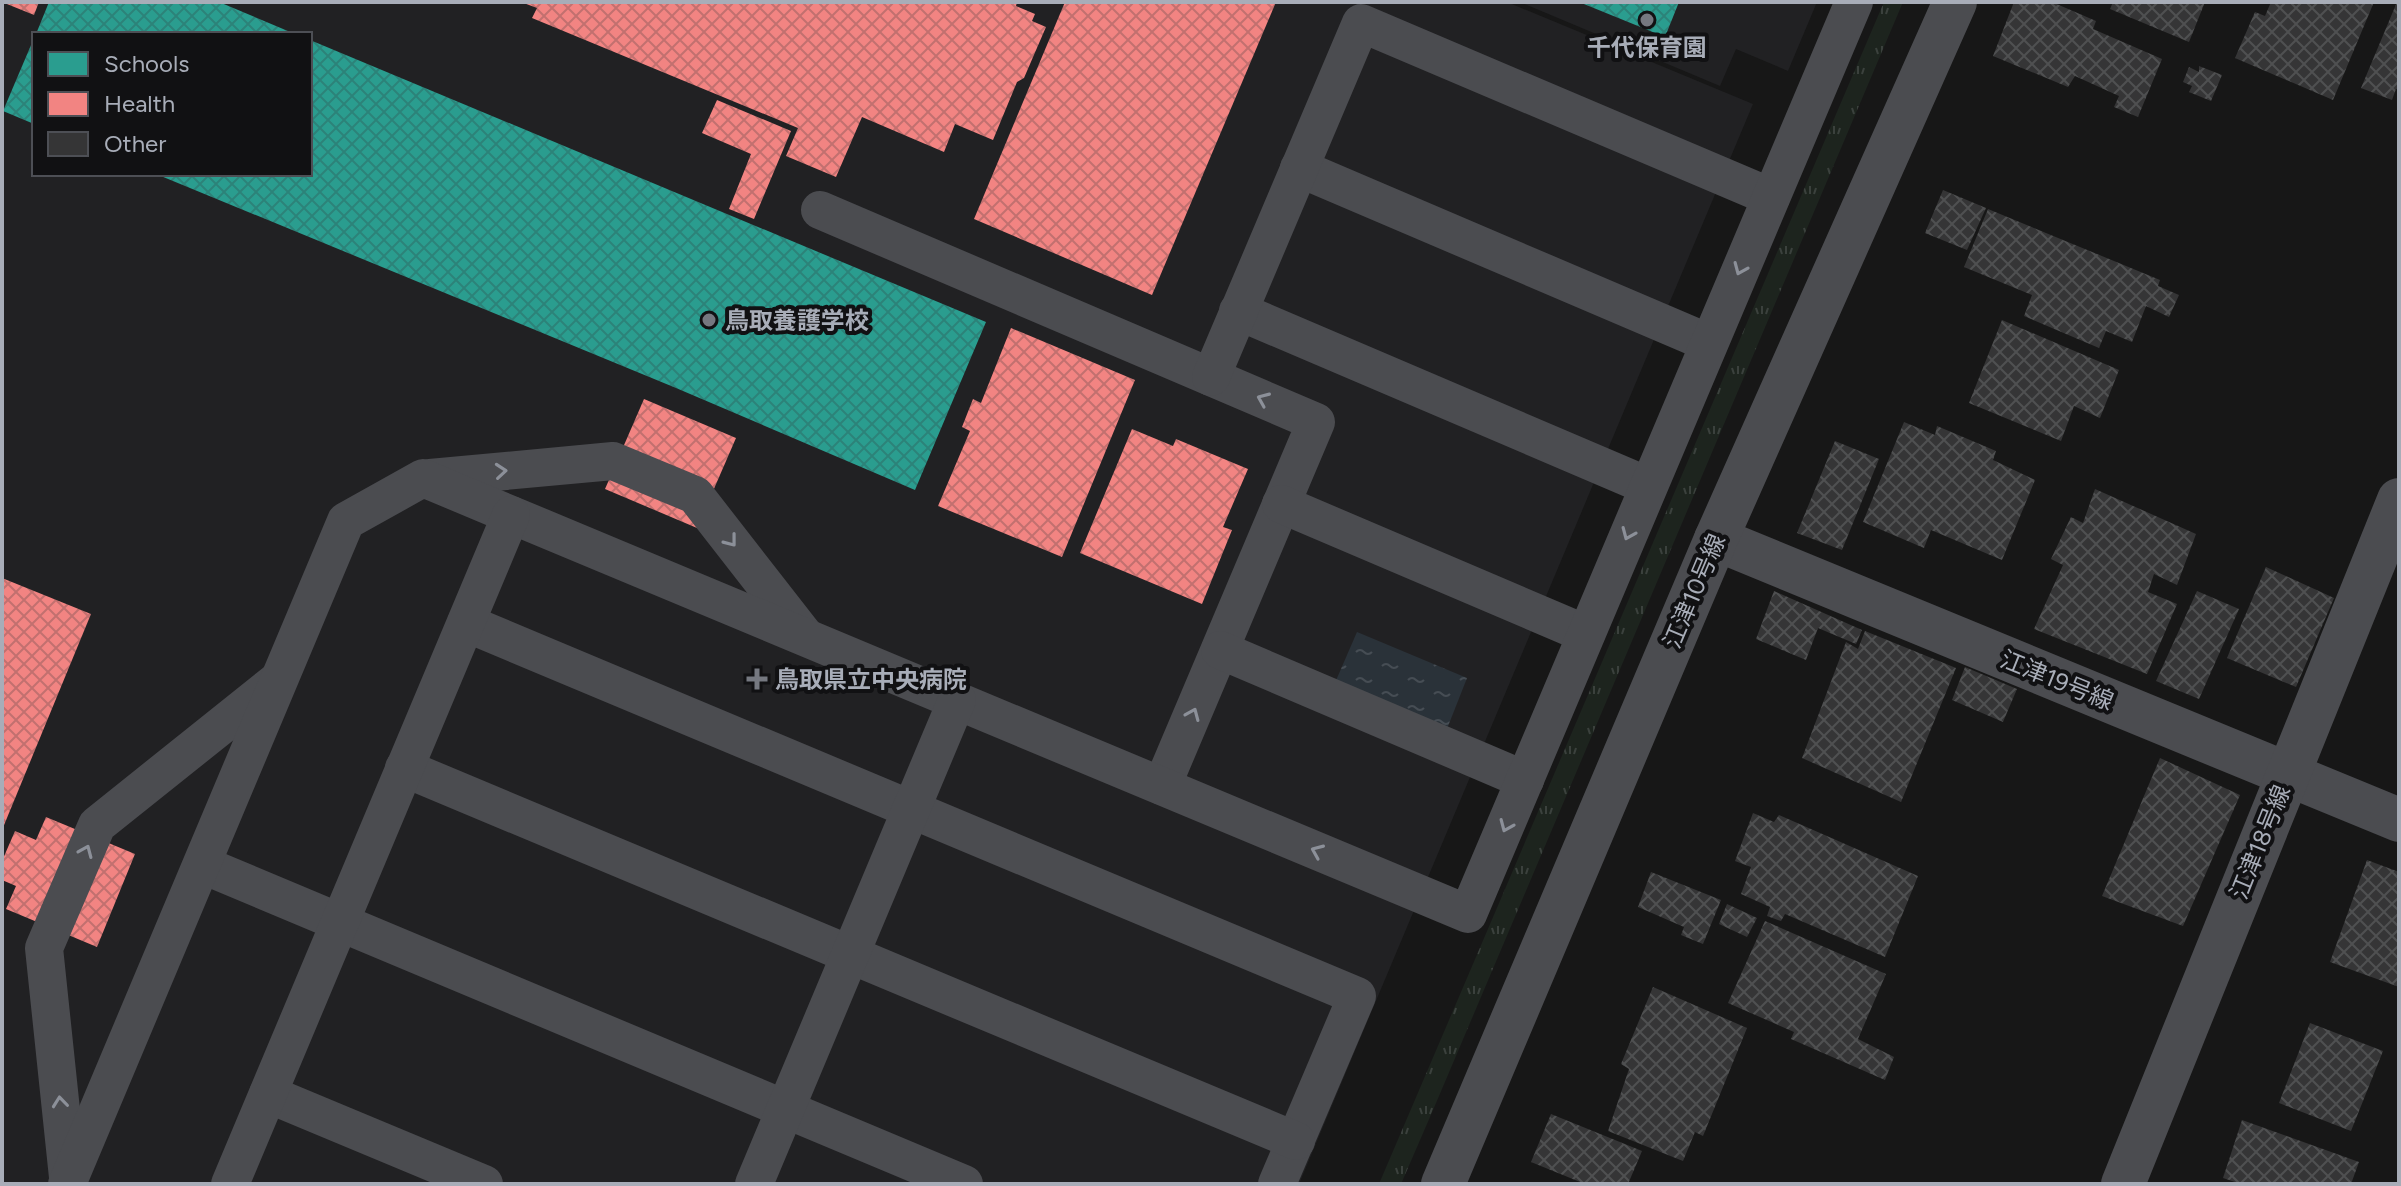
<svg xmlns="http://www.w3.org/2000/svg" width="2401" height="1186" font-family="Figtree,'Noto Sans JP',sans-serif">
<style>
.built{fill:#212123;fill-rule:evenodd}
.grass{fill:url(#grass-tufts)}
.water{fill:url(#water-ripples)}
.schools{fill:url(#schools-cross-hatch)}
.health{fill:url(#health-cross-hatch)}
.building{fill:url(#building-cross-hatch)}
.lines{fill:none;stroke-linecap:round;stroke-linejoin:round}
.service{stroke:#4b4c50;stroke-width:38}
.minor{stroke:#4b4c50;stroke-width:44}
.tertiary{stroke:#4b4c50;stroke-width:44}
.oneway{stroke:#8c9099}
.poi-dot{fill:#757880;stroke:#111113;stroke-width:3}
.labels{text-anchor:middle;dominant-baseline:central;stroke-width:8;stroke-linejoin:round;paint-order:stroke}
.poi-label{font-size:24px;font-weight:bold;fill:#a8adb8;stroke:#111113;text-anchor:start}
.street-label{font-size:24px;fill:#a8adb8;stroke:#111113}
</style>
<defs>
<pattern id="grass-tufts" width="24" height="20" patternUnits="userSpaceOnUse" patternTransform="scale(2)"><rect width="24" height="20" fill="#1d241e"/><path d="M3 7l-1-3M5 7V3M7 7l1-3M15 17l-1-3M17 17v-4M19 17l1-3" fill="none" stroke="#3b413d"/></pattern>
<pattern id="water-ripples" width="26" height="14" patternUnits="userSpaceOnUse" patternTransform="scale(2)"><rect width="26" height="14" fill="#2a3239"/><path d="M2 4q2-2 4 0t4 0M15 11q2-2 4 0t4 0" fill="none" stroke="#464d54"/></pattern>
<pattern id="schools-cross-hatch" width="8" height="8" patternUnits="userSpaceOnUse" patternTransform="scale(2)"><rect width="8" height="8" fill="#2a9d8f"/><path d="M0 0l8 8M0 8l8-8" fill="none" stroke="#2c8379"/></pattern>
<pattern id="health-cross-hatch" width="8" height="8" patternUnits="userSpaceOnUse" patternTransform="scale(2)"><rect width="8" height="8" fill="#f28482"/><path d="M0 0l8 8M0 8l8-8" fill="none" stroke="#c2706f"/></pattern>
<pattern id="building-cross-hatch" width="8" height="8" patternUnits="userSpaceOnUse" patternTransform="scale(2)"><rect width="8" height="8" fill="#353536"/><path d="M0 0l8 8M0 8l8-8" fill="none" stroke="#4f5051"/></pattern>
</defs>
<rect width="100%" height="100%" fill="#171717"/>
<g class="built">
<path d="M2,2H1507L1753,104L1299,1184H2ZM34,34H310V174H34Z"/>
<path d="M1520,2H1817L1788,71L1736,49L1720,86Z"/>
</g>
<path class="grass" d="M1884,2H1903L1436,1103L1401,1184H1379Z"/>
<path class="water" d="M1357,632L1467,678L1443,739L1331,692Z"/>
<g class="schools">
<path d="M49,2H219L295,34H36Z"/>
<path d="M1579,2H1679L1665,37Z"/>
<path d="M34,38V124L3,111Z"/>
<path d="M310,40L986,322L915,490L676,388L156,174H310Z"/>
</g>
<g class="health">
<path d="M2,2H39L34,15Z"/>
<path d="M521,2H1017L1016,6L1035,14L1032,21L1046,27L1024,78L1017,82L993,140L955,124L944,152L862,117L836,177L786,156L798,128L532,18L537,8Z"/>
<path d="M1065,2H1276L1152,295L974,219Z"/>
<path d="M717,100L791,131L754,219L729,209L751,154L702,133Z"/>
<path d="M1011,328L1135,380L1062,557L938,506L970,431L962,427L973,399L981,403Z"/>
<path d="M644,399L736,438L697,528L605,489Z"/>
<path d="M1132,429L1173,446L1176,439L1248,469L1223,527L1232,530L1202,604L1080,553Z"/>
<path d="M2,578L91,614L2,830Z"/>
<path d="M46,817L135,854L97,947L6,909L16,886L2,880V861L15,831L36,840Z"/>
</g>
<g class="building">
<path d="M2014,2H2052L2096,21L2093,29L2162,59L2138,117L2114,107L2119,96L2075,76L2068,87L1993,56Z"/>
<path d="M2113,2H2205L2189,42L2110,9Z"/>
<path d="M2271,2H2374L2333,100L2235,58L2255,12L2265,16Z"/>
<path d="M2397,2L2399,90L2396,89L2392,100L2361,88Z"/>
<path d="M2199,66L2222,75L2211,101L2189,92L2192,86L2183,82L2189,67L2199,72Z"/>
<path d="M1943,190L1986,208L1967,250L1925,233Z"/>
<path d="M1988,209L2160,280L2158,286L2179,295L2169,317L2146,306L2132,342L2106,331L2099,348L2024,316L2032,295L1964,267Z"/>
<path d="M2002,320L2119,370L2100,418L2074,406L2061,441L1969,403Z"/>
<path d="M1904,422L1935,435L1937,426L1996,451L1993,460L2035,480L2002,560L1931,530L1924,548L1863,522Z"/>
<path d="M1835,441L1879,459L1842,550L1797,533Z"/>
<path d="M2095,489L2196,534L2177,585L2154,574L2148,592L2177,604L2147,674L2034,629L2063,565L2051,559L2071,517L2083,523Z"/>
<path d="M2266,567L2334,598L2296,687L2227,658Z"/>
<path d="M1774,591L1862,630L1856,644L1818,628L1806,660L1756,639Z"/>
<path d="M2197,591L2239,609L2199,699L2156,681Z"/>
<path d="M1865,631L1956,668L1901,802L1802,758L1846,642L1858,649Z"/>
<path d="M1965,667L2017,689L2003,722L1952,700Z"/>
<path d="M2160,758L2240,795L2183,926L2102,896Z"/>
<path d="M1753,813L1774,822L1779,815L1918,876L1885,957L1785,914L1781,921L1767,916L1770,907L1741,894L1751,867L1735,861Z"/>
<path d="M2367,860L2399,872V987L2330,962Z"/>
<path d="M1651,872L1721,900L1703,944L1681,935L1684,927L1638,907Z"/>
<path d="M1727,904L1757,918L1747,937L1719,924Z"/>
<path d="M1765,921L1886,974L1858,1039L1894,1057L1885,1080L1791,1039L1794,1032L1728,1003Z"/>
<path d="M1653,987L1747,1028L1703,1136L1695,1132L1683,1161L1608,1131L1629,1069L1621,1064Z"/>
<path d="M2310,1023L2383,1051L2351,1131L2279,1103Z"/>
<path d="M1551,1114L1642,1151L1628,1184H1585L1531,1162Z"/>
<path d="M2242,1120L2359,1162L2351,1184H2241L2223,1178Z"/>
</g>
<g class="lines">
<g class="service">
<path d="M1299,168L1709,343"/>
<path d="M820,210L1316,422L1162,786"/>
<path d="M1238,311L1648,486"/>
<path d="M1211,377L1361,23L1771,197"/>
<path d="M430,478L613,461L695,495L804,635"/>
<path d="M1281,504L1586,634"/>
<path d="M466,623L1357,996L1277,1184"/>
<path d="M1220,650L1525,780"/>
<path d="M404,768L1296,1141"/>
<path d="M203,865L964,1184"/>
<path d="M268,1094L484,1184"/>
<path d="M68,1177L44,948L97,825L277,681"/>
<path d="M67,1184L346,521L423,478L1468,914L1854,2"/>
<path d="M230,1184L511,515"/>
<path d="M754,1184L957,700"/>
</g>
<g class="minor">
<path d="M1716,539L2399,820"/>
<path d="M2123,1184L2399,500"/>
</g>
<path class="tertiary" d="M1443,1184L1716,539L1955,2"/>
</g>
<defs><path id="oneway-chevron" d="M-2-3.5L2.5 0L-2 3.5" fill="none" stroke-width="1.6" stroke-linecap="round" stroke-linejoin="round" transform="scale(2)"/></defs>
<g class="oneway">
<use href="#oneway-chevron" transform="translate(1740 269) rotate(113)"/>
<use href="#oneway-chevron" transform="translate(1263 399) rotate(-157)"/>
<use href="#oneway-chevron" transform="translate(501 471) rotate(-5)"/>
<use href="#oneway-chevron" transform="translate(1628 534) rotate(113)"/>
<use href="#oneway-chevron" transform="translate(731 541) rotate(52)"/>
<use href="#oneway-chevron" transform="translate(1193 714) rotate(-67)"/>
<use href="#oneway-chevron" transform="translate(1506 826) rotate(113)"/>
<use href="#oneway-chevron" transform="translate(86 851) rotate(-67)"/>
<use href="#oneway-chevron" transform="translate(1317 851) rotate(-157)"/>
<use href="#oneway-chevron" transform="translate(60 1102) rotate(-96)"/>
</g>
<g class="poi-dot">
<circle cx="1647" cy="20" r="8"/>
<circle cx="709" cy="320" r="8"/>
<path d="M753 667h8v8h8v8h-8v8h-8v-8h-8v-8h8z"/>
</g>
<g class="labels">
<g class="poi-label">
<text x="1647" y="47" text-anchor="middle">千代保育園</text>
<text x="725" y="320">鳥取養護学校</text>
<text x="775" y="679">鳥取県立中央病院</text>
</g>
<g class="street-label">
<text transform="translate(1694 591) rotate(-67)">江津10号線</text>
<text transform="translate(2057 680) rotate(22)">江津19号線</text>
<text transform="translate(2260 842) rotate(-68)">江津18号線</text>
</g>
</g>
<rect width="2401" height="1186" fill="none" stroke="#a8adb8" stroke-width="8"/>
<rect x="32" y="32" width="280" height="144" fill="#111113" stroke="#4d4f55" stroke-width="2"/>
<rect x="48" y="52" width="40" height="24" fill="#2a9d8f" stroke="#4d4f55" stroke-width="2"/>
<text x="104" y="72" font-size="24" fill="#a8adb8">Schools</text>
<rect x="48" y="92" width="40" height="24" fill="#f28482" stroke="#4d4f55" stroke-width="2"/>
<text x="104" y="112" font-size="24" fill="#a8adb8">Health</text>
<rect x="48" y="132" width="40" height="24" fill="#353536" stroke="#4d4f55" stroke-width="2"/>
<text x="104" y="152" font-size="24" fill="#a8adb8">Other</text>
</svg>
